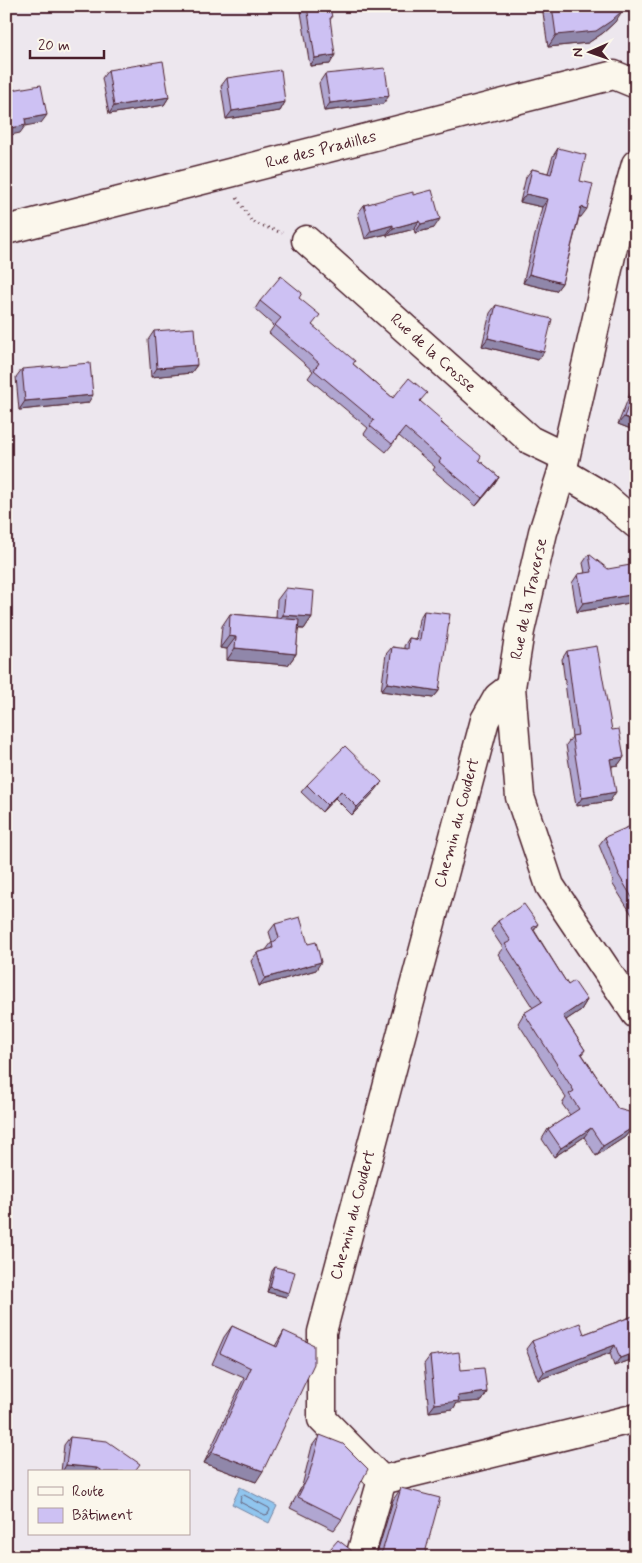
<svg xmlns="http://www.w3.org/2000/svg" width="642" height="1563" font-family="Mynerve,sans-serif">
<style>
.water{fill:#90c5ee;stroke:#7483a0}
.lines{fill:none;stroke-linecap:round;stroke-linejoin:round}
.shore{stroke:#666179;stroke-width:1}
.minor-casing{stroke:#4a1f2b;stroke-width:31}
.path{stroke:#4a1f2b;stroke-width:3;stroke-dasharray:1 4;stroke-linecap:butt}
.minor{stroke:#fbf7ec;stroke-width:28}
.wall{fill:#b0a6d1;stroke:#4a1f2b}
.shaded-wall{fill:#9087aa;stroke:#4a1f2b}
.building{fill:#cdc1f3;stroke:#4a1f2b}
.labels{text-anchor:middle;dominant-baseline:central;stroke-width:4;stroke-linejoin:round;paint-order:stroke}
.street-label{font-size:16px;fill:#4a1f2b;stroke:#fbf7ec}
</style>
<rect width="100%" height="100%" fill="#ede7ee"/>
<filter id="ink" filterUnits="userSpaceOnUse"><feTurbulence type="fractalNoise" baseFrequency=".02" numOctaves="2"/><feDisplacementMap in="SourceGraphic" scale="10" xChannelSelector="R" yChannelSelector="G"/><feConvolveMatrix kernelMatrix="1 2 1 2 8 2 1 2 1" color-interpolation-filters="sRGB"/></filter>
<g filter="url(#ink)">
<path class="water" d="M240,1487L277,1506L269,1523L232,1504Z"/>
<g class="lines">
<path class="shore" d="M244,1495L269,1508L270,1510L268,1514L265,1515L240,1502L241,1496Z"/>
<g class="minor-casing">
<g id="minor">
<path d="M636,164L615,238L562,472L543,532L520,631L511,687L520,797L550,886L636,1014"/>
<path d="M6,230L614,75L636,84"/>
<path d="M306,240L530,440L565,457"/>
<path d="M562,472L603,496L636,524"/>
<path d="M382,1480L322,1419V1332L485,720L498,697L511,687"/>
<path d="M382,1480L636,1418"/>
<path d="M360,1557L382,1480"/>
</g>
</g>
<path class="path" d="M237,198L252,222L282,233"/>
<use href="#minor" class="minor"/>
</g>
<g class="wall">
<path d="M300,6H330V64L310,66Z"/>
<path d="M542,6H622L615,22L603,33L588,43L548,47Z"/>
<path d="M108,70L169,97L164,105L109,114L102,78Z"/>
<path d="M325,74L383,104L324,111L319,83Z"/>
<path d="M227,78L285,102L280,111L226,119L221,86Z"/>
<path d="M558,148L580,181L581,217H579L562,283L556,291L523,283L542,207L520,202L526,177L532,169L548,173L553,156Z"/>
<path d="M413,195L434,228L415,233L414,229L387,236V234L365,239L358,213L364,205Z"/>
<path d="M299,298L313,326L353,364L393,398L421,402L479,460L499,477L494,485L476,506L433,470L435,467L399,436L386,452L364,434L368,428L308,378L313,371L269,333L274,326L255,309L260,301Z"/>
<path d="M496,305L538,360L482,346L490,313Z"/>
<path d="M154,331L197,365L191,373L151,377L148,340Z"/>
<path d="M22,369L88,403L19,410L16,377Z"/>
<path d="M636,379V431L618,424Z"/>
<path d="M589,554L635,602L577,612L572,583L578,574L585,573L583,563Z"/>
<path d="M286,588L312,617L304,629H298L296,654L288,665L227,660V649L220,648L222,626L230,614L276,618L277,600Z"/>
<path d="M424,611L439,691L433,698L381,691L386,654L392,647L404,649V646L409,638L416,639L419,619Z"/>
<path d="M567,651L612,730L624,757L618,765L612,766L610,801L576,806L566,745L572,737L562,659Z"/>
<path d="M307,785L376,790L352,815L335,798L322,812L301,792Z"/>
<path d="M636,831V921L612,883L613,881L599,845L605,837Z"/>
<path d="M498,921L538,924L534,930L568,985L587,1000L581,1010L566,1020L585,1050L582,1054L618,1109L632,1128L625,1137L596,1156L584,1137L554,1157L542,1139L548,1129L570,1115L562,1104L566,1098L518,1023L524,1013L533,1008L498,954L503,948L491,930Z"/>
<path d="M275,924L316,970L259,986L251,961L257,953L266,950L272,942L269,932Z"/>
<path d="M275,1267L289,1293L286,1297L267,1292L272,1271Z"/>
<path d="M636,1315V1358L614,1366L610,1353L538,1380L526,1349L532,1341L584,1334Z"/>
<path d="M232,1326L275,1346L284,1331L256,1482L204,1463L244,1378L212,1364L224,1337Z"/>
<path d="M430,1356L461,1370L487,1392L482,1401L457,1403L453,1409L429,1412L424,1364Z"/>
<path d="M320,1435L342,1519L334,1530L290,1508L302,1486L312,1446Z"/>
<path d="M70,1437L134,1472H61L64,1445Z"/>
<path d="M401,1488L424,1557H376L393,1500Z"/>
</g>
<g class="shaded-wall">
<path d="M623,10L615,22L603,33L588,43L548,47L556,35Z"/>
<path d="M335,55L330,64L310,66L315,58Z"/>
<path d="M389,96L383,104L324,111L330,103Z"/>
<path d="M169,97L164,105L109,114L114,106Z"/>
<path d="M285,102L280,111L226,119L232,111Z"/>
<path d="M47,115L41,123L25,126L20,133L6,136V129L25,119Z"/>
<path d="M526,194L548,199L542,207L520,202Z"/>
<path d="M581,207L587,209L581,217L575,216Z"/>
<path d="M440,219L434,228L415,233L421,224Z"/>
<path d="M419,221L414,229L387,236L393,228Z"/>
<path d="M393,225L387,234L365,239L371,231Z"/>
<path d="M529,274L562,283L556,291L523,283Z"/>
<path d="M488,338L544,352L538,360L482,346Z"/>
<path d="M197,365L191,373L151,377L157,368Z"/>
<path d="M93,395L88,403L19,410L25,401Z"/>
<path d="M624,417L636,421V431L618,424Z"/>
<path d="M499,477L494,485L476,506L482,498Z"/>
<path d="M636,594V600L635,602L577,612L583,603Z"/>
<path d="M283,615L312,617L304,629L275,626Z"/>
<path d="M229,636L236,637L227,649L220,648Z"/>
<path d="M235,648L296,654L288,665L227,660Z"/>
<path d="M387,683L439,691L433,698L381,691Z"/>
<path d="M624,757L618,765L605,767L610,759Z"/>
<path d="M382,782L376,790L352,815L357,807Z"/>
<path d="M341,791L335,798L322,812L327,805Z"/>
<path d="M616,792L610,801L576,806L582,798Z"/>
<path d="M321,962L316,970L259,986L265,978Z"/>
<path d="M587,1000L581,1010L557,1026L563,1016Z"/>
<path d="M591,1128L584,1137L554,1157L561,1148Z"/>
<path d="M632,1128L625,1137L596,1156L603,1146Z"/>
<path d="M270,1287L289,1293L286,1297L267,1292Z"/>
<path d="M615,1345L610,1353L538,1380L544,1372Z"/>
<path d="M636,1352V1358L614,1366L620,1358Z"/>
<path d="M487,1392L482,1401L457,1403L453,1409L429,1412L435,1404L458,1396Z"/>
<path d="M212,1452L263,1471L256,1482L204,1463Z"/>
<path d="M66,1465L97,1468L95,1472H62Z"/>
</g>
<g class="building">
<path d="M307,6H330L332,18H330L335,55L315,58Z"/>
<path d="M552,6H622L623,10L611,21L596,31L556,35Z"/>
<path d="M163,61L169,97L114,106L108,70Z"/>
<path d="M385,68L389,96L330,103L325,74Z"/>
<path d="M281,70L285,102L232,111L227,78Z"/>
<path d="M41,85L47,115L25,119L26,125L6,129V91Z"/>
<path d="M558,148L586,155L580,181L593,184L587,209L581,207L562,283L529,274L548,199L526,194L532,169L551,174Z"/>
<path d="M432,190L440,219L421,224L419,221L393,228V225L371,231L364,205L413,192V195Z"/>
<path d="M281,276L302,293L299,298L320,315L312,325L355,361L353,364L393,398L409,378L427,393L420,401L442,420L440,422L481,456L479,460L499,477L482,498L439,462L441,459L405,428L392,444L370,426L374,420L314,370L319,363L275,325L281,318L260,301Z"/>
<path d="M496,305L552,319L544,352L488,338Z"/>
<path d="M194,328L197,365L157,368L154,331Z"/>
<path d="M90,363L93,395L25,401L22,369Z"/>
<path d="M636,386V421L624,417Z"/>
<path d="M589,554L608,569L636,564V594L583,603L578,574L592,572Z"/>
<path d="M286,588L314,591L312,617L283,615Z"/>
<path d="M424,611L450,614L439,691L387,683L392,647L408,649L409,638L420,640Z"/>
<path d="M230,614L299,620L296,654L235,648L236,637L229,636Z"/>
<path d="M597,646L612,730L619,729L624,757L610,759L616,792L582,798L572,736L578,735L567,651Z"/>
<path d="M345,746L382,782L357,807L341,791L327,805L307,785Z"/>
<path d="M633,825L636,831V904L618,874H619L605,837Z"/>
<path d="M524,904L538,924L532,928L568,985L574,981L587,1000L563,1016L585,1050L581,1053L618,1109L629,1112L633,1119L632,1128L603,1146L591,1128L561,1148L548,1129L579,1109L569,1094L574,1091L524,1013L542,1002L505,944L511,941L498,921Z"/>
<path d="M300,917L308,944L316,942L321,962L265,978L257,953L273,948L272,943L279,938L275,924Z"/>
<path d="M275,1267L295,1272L289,1293L270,1287Z"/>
<path d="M636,1315V1352L620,1358L615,1345L544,1372L532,1341L580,1323L584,1334Z"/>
<path d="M232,1326L277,1347L284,1331L314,1345V1364L263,1471L212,1452L251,1368L220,1353Z"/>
<path d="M459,1352L461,1370L484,1368L487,1392L458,1396L459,1401L435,1404L430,1356Z"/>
<path d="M320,1435L343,1444L368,1469L342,1519L298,1497L309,1475Z"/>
<path d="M70,1437L107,1441L140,1464L134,1472H103L97,1468L66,1465Z"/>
<path d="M401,1488L440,1498L424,1557H379L383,1549Z"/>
<path d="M338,1540L351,1550L352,1557H323Z"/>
</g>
</g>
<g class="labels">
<g class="street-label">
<text transform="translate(321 150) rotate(-14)">Rue des Pradilles</text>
<text transform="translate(433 353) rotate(42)">Rue de la Crosse</text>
<text transform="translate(529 599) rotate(-78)">Rue de la Traverse</text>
<text transform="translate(457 823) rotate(-75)">Chemin du Coudert</text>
<text transform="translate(353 1215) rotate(-75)">Chemin du Coudert</text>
</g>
</g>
<rect width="642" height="1563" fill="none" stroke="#fbf7ec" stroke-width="25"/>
<rect x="12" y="12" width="617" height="1538" fill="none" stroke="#4a1f2b" stroke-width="2" filter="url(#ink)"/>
<rect x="28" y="1470" width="162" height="65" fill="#fbf7ec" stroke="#b4a19f"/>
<rect x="38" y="1487" width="25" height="8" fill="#fbf7ec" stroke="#b4a19f"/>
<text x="72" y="1496" font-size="15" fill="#4a1f2b">Route</text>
<rect x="38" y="1508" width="25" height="15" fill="#cdc1f3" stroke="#b4a19f"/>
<text x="72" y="1520" font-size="15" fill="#4a1f2b">Bâtiment</text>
<g transform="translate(590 52) rotate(268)" stroke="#fbf7ec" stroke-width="4" paint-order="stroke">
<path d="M0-4L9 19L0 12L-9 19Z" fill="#4a1f2b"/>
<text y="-8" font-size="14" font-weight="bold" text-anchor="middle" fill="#4a1f2b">N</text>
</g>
<path d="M30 50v8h74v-8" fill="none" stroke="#4a1f2b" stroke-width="2.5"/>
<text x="38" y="50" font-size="15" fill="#4a1f2b" stroke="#fbf7ec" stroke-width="4" paint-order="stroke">20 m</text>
</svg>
